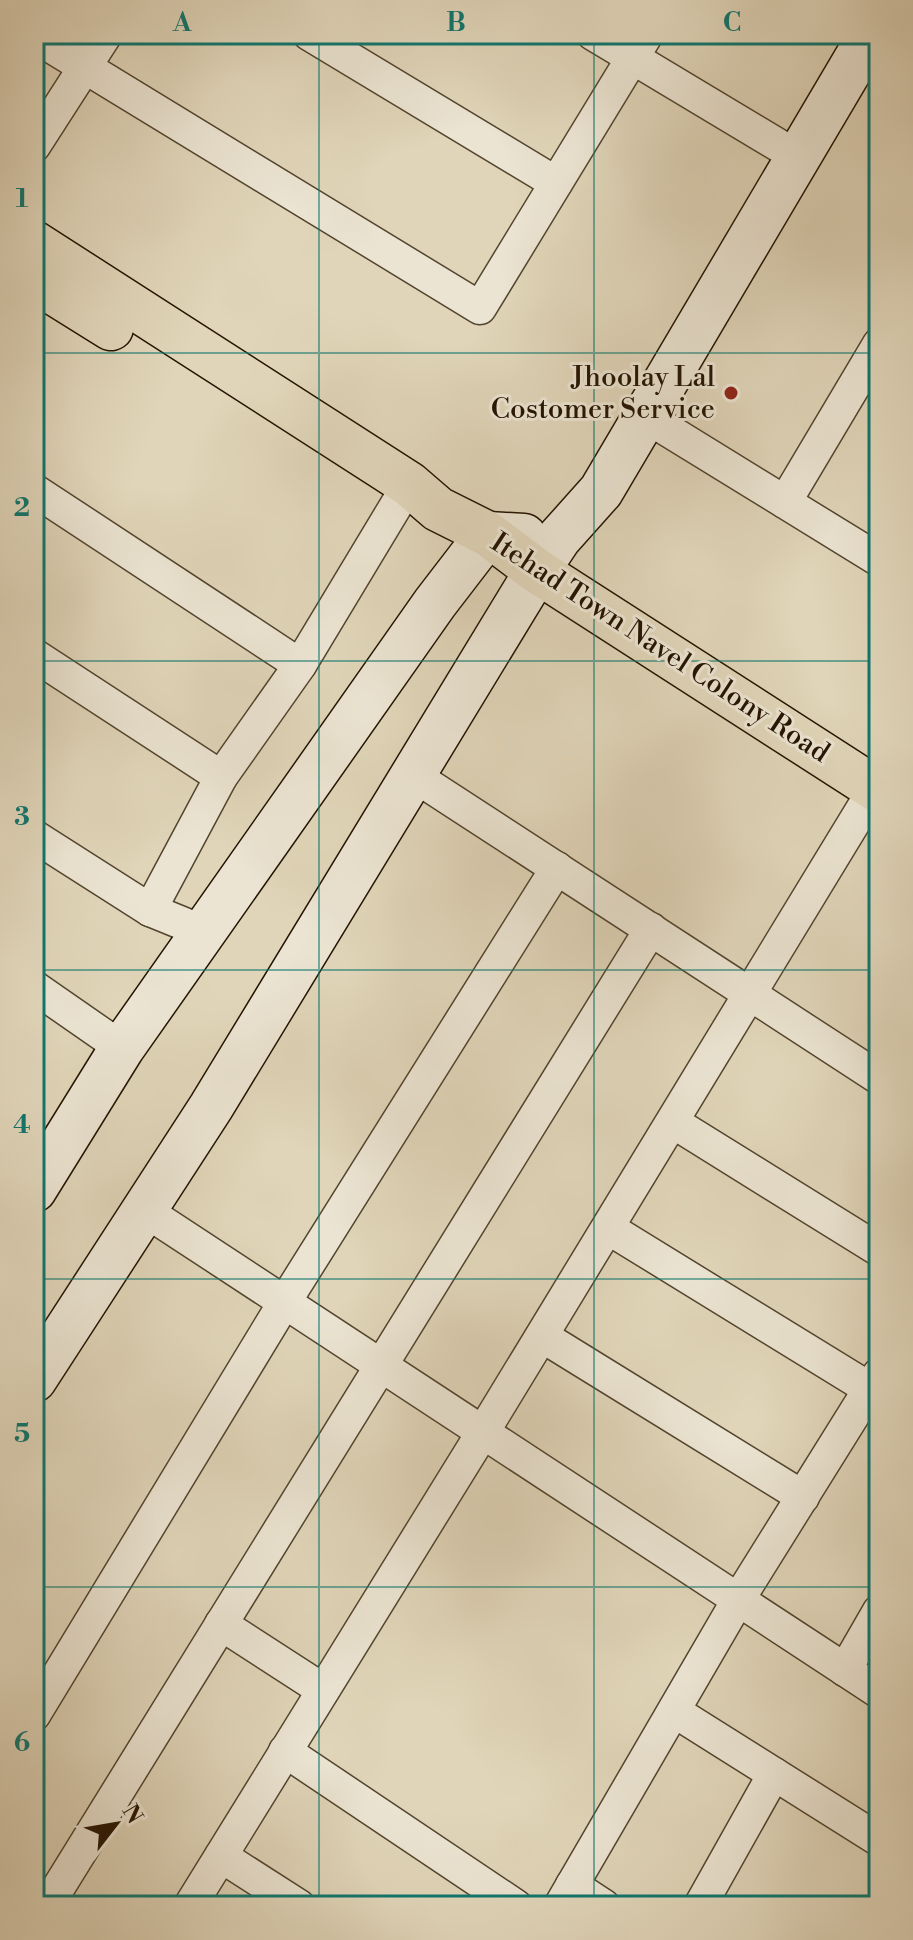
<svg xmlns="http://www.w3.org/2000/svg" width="913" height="1940" font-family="'Libre Bodoni',serif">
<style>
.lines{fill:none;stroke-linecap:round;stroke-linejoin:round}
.minor-casing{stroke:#52442e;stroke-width:35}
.secondary-casing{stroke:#231300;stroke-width:47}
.primary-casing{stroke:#231300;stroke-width:47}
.minor{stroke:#ebe4d2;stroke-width:32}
.secondary{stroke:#ebe4d2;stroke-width:44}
.primary{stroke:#e0d5b9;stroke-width:44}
.grid{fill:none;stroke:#0f766e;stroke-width:2;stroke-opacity:0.55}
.poi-dot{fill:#8f2418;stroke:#ebe4d2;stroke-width:3}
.labels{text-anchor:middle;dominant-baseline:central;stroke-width:6;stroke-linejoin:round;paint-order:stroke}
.poi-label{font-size:28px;fill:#231300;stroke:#ebe4d2;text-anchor:end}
.street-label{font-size:28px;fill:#231300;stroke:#ebe4d2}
.neatline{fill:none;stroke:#0f766e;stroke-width:3}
.grid-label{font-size:26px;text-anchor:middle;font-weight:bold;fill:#0f766e}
</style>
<rect width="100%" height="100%" fill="#e0d5b9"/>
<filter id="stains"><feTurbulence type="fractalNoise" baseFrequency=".0025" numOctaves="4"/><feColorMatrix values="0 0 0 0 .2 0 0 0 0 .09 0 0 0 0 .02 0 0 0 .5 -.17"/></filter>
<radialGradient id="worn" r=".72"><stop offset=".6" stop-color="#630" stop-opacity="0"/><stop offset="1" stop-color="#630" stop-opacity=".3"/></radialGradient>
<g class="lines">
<g class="minor-casing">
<g id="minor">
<path d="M309,34L556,183"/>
<path d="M593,34L798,157"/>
<path d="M34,36L480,308L647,34"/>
<path d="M34,146L106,34"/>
<path d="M645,416L879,560"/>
<path d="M34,490L300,665"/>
<path d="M785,502L879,344"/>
<path d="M34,655L221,777"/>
<path d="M413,775L879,1078"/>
<path d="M34,836L150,910"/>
<path d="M204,932L150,910L221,777L300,665L409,484"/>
<path d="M34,987L122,1048"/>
<path d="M673,1122L879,1250"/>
<path d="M144,1210L879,1692"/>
<path d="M608,1228L870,1389"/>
<path d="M542,1336L803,1497"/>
<path d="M221,1624L323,1690"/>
<path d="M845,1670L879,1611"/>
<path d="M674,1711L879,1840"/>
<path d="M34,1715L284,1303L557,868"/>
<path d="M285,1751L516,1906"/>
<path d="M221,1856L299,1906"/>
<path d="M572,1885L604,1906"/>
<path d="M47,1906L651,929"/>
<path d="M190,1906L483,1432L875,788"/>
<path d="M560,1906L738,1600L879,1374"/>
<path d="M700,1906L774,1774"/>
</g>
</g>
<g class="secondary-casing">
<g id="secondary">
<path d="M34,1190L122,1048L435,603L488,534L524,536"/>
<path d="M34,1380L211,1107L537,571L559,538L601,491L871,34"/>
</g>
</g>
<g class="primary-casing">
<g id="primary">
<path d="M34,243L409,484L438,509L488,534L537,571L879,791"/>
<path d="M34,280L111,328"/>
</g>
</g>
<use href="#minor" class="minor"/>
<use href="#secondary" class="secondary"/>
<use href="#primary" class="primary"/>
</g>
<path class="grid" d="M319,34V1906M594,34V1906M34,353H879M34,661H879M34,970H879M34,1279H879M34,1587H879"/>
<circle class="poi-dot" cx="731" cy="393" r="8"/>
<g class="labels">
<g class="poi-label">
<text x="715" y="377">Jhoolay Lal<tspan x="715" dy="32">Costomer Service</tspan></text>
</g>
<g class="street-label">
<text transform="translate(660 648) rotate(33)">Itehad Town Navel Colony Road</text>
</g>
</g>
<rect width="913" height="1940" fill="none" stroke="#e0d5b9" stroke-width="88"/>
<g transform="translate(116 1824) rotate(59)" stroke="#ebe4d2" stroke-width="6" paint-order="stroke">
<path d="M0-6L14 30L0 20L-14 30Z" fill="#231300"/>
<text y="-12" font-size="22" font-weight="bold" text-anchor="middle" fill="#231300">N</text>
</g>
<rect x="44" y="44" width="825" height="1852" class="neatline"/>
<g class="grid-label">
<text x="182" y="31">A</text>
<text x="456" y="31">B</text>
<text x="732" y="31">C</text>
<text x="22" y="207">1</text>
<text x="22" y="516">2</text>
<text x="22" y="825">3</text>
<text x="22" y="1133">4</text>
<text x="22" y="1442">5</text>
<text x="22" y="1751">6</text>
</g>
<rect width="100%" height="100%" filter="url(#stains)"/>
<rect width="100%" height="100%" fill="url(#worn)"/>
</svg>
